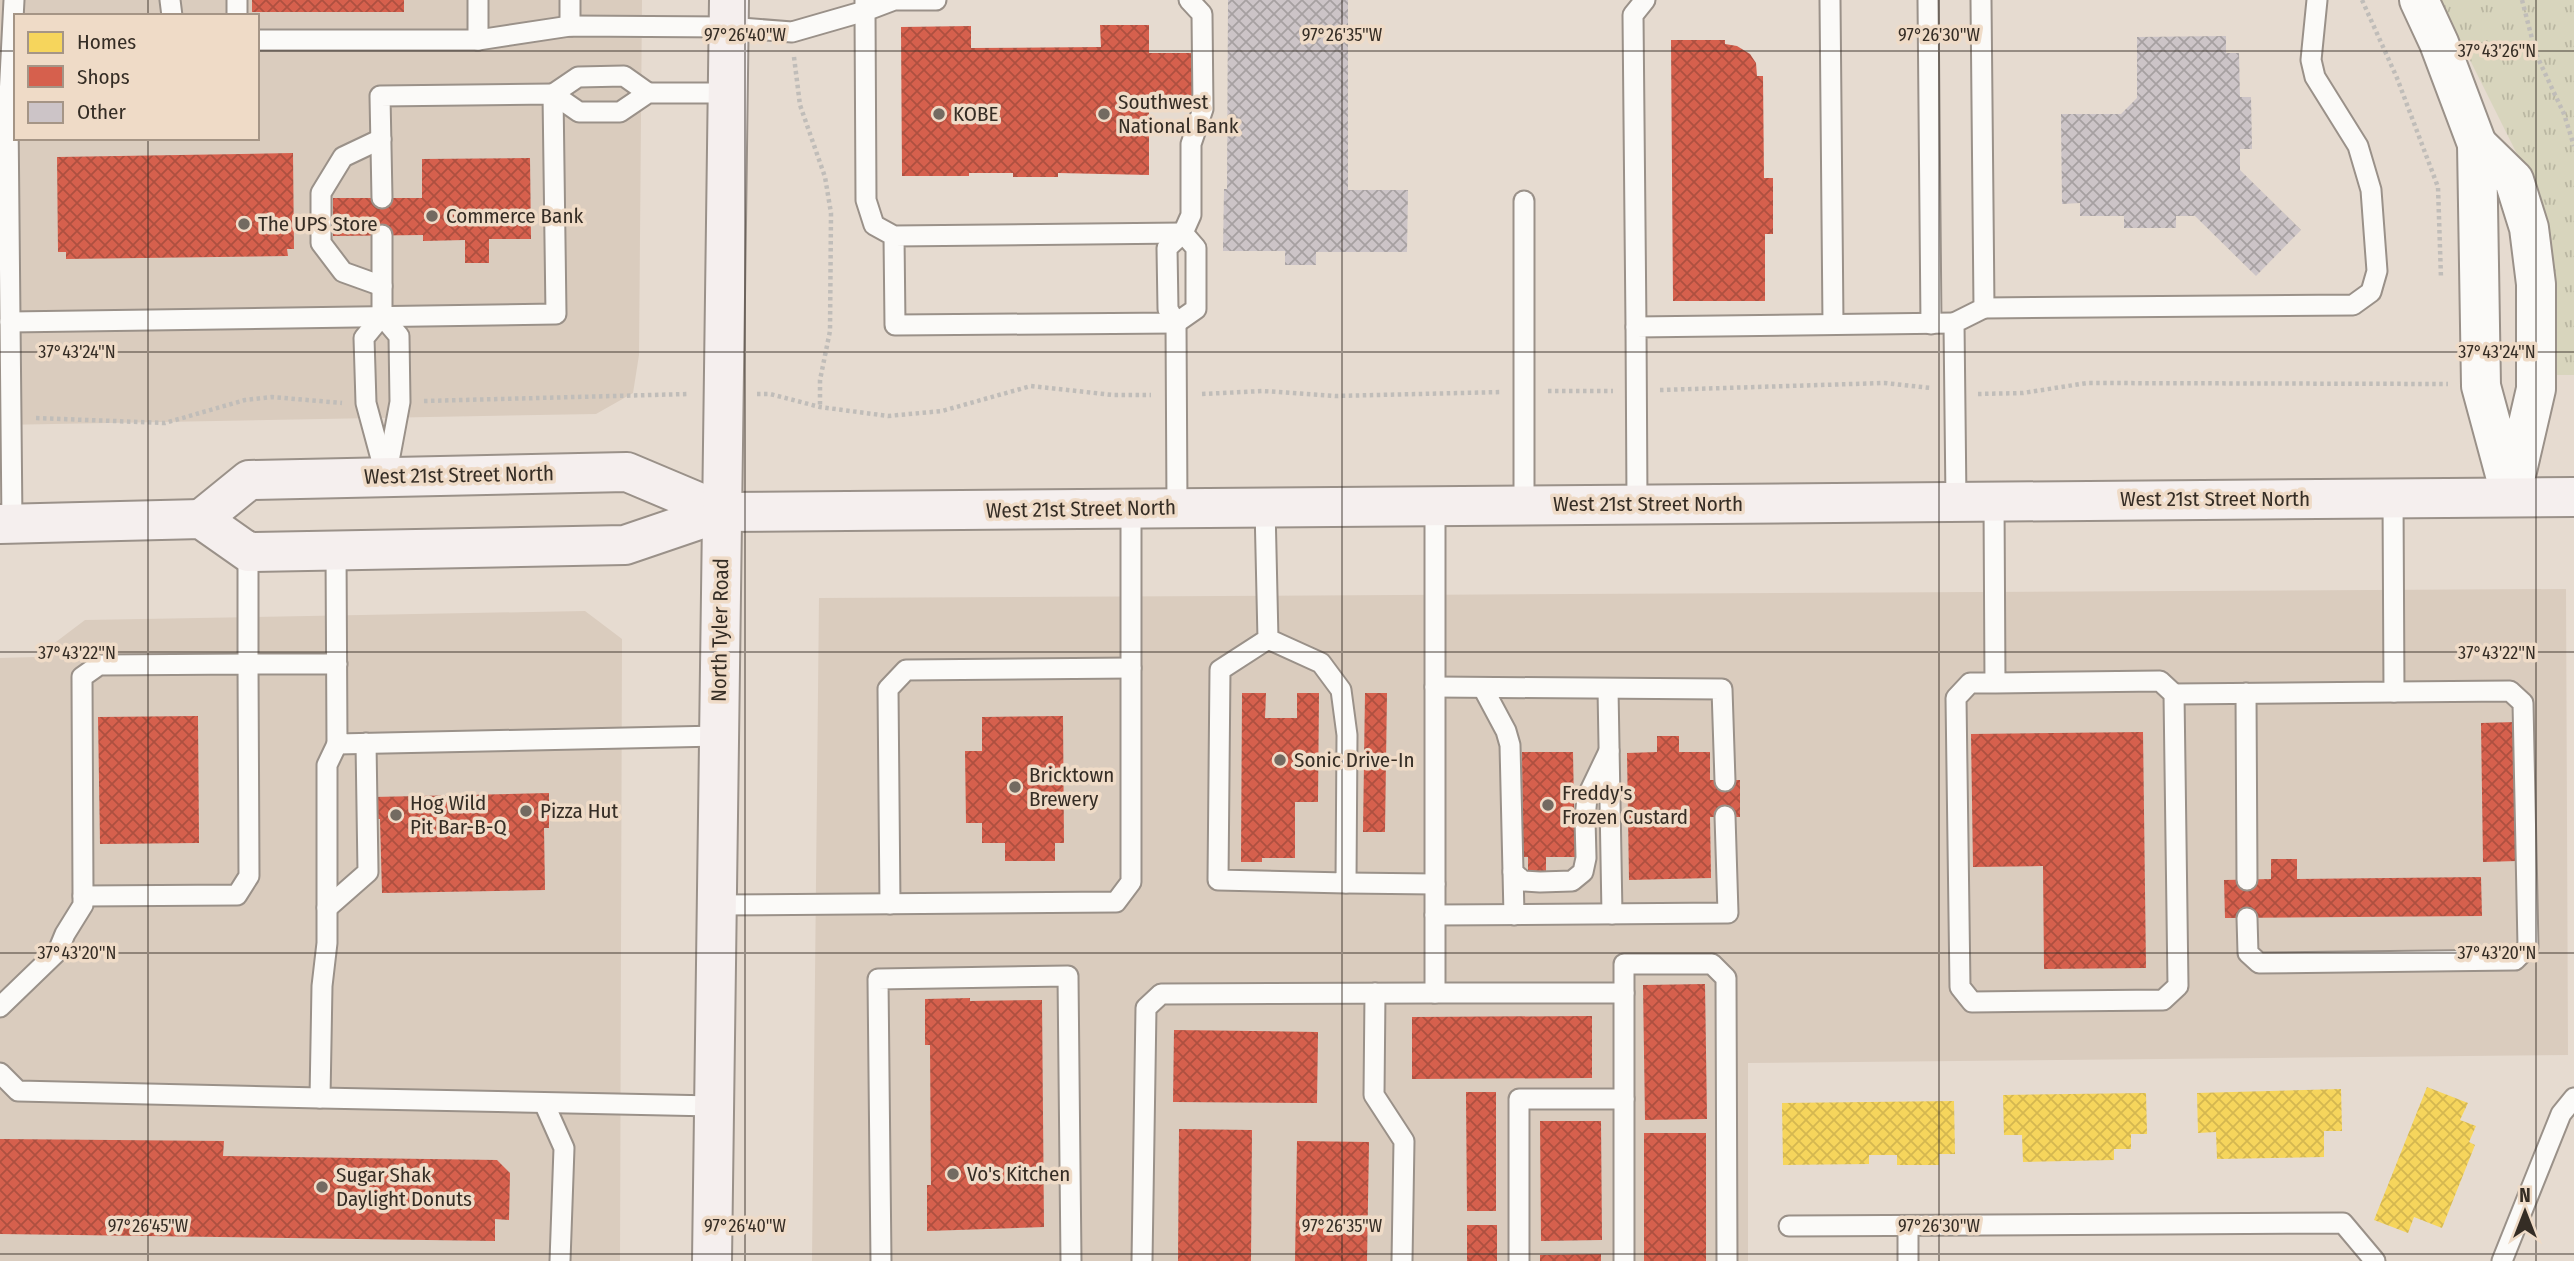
<svg xmlns="http://www.w3.org/2000/svg" width="2574" height="1261" font-family="'Fira Sans Condensed',sans-serif">
<style>
.commercial{fill:#daccbe;fill-rule:evenodd}
.grass{fill:url(#grass-tufts)}
.homes{fill:url(#homes-cross-hatch)}
.shops{fill:url(#shops-cross-hatch)}
.building{fill:url(#building-cross-hatch)}
.lines{fill:none;stroke-linecap:round;stroke-linejoin:round}
.lane-casing{stroke:#9a9189;stroke-width:23}
.street-casing{stroke:#9a9189;stroke-width:42}
.secondary-casing{stroke:#9a9189;stroke-width:42}
.path{stroke:#c0bdb9;stroke-width:4.5;stroke-dasharray:3.5 3.5;stroke-linecap:butt}
.lane{stroke:#fbfaf8;stroke-width:19}
.street{stroke:#fbfaf8;stroke-width:38}
.secondary{stroke:#f5efee;stroke-width:38}
.ticks{fill:none;stroke:#352d25;stroke-width:2;stroke-opacity:0.45}
.poi-dot{fill:#736a61;stroke:#efdbc7;stroke-width:2.5}
.labels{text-anchor:middle;dominant-baseline:central;stroke-width:7;stroke-linejoin:round;paint-order:stroke}
.poi-label{font-size:21px;fill:#352d25;stroke:#efdbc7;text-anchor:start}
.street-label{font-size:21px;fill:#352d25;stroke:#efdbc7}
.ticks-label{font-size:18px;text-anchor:middle;fill:#352d25;stroke:#efdbc7;stroke-width:7;stroke-linejoin:round;paint-order:stroke}
</style>
<defs>
<pattern id="grass-tufts" width="24" height="20" patternUnits="userSpaceOnUse" patternTransform="scale(1.75)"><rect width="24" height="20" fill="#d8d5bd"/><path d="M3 7l-1-3M5 7V3M7 7l1-3M15 17l-1-3M17 17v-4M19 17l1-3" fill="none" stroke="#bab7a2"/></pattern>
<pattern id="homes-cross-hatch" width="8" height="8" patternUnits="userSpaceOnUse" patternTransform="scale(1.75)"><rect width="8" height="8" fill="#f6d55c"/><path d="M0 0l8 8M0 8l8-8" fill="none" stroke="#d4b750"/></pattern>
<pattern id="shops-cross-hatch" width="8" height="8" patternUnits="userSpaceOnUse" patternTransform="scale(1.75)"><rect width="8" height="8" fill="#d6604d"/><path d="M0 0l8 8M0 8l8-8" fill="none" stroke="#ae5040"/></pattern>
<pattern id="building-cross-hatch" width="8" height="8" patternUnits="userSpaceOnUse" patternTransform="scale(1.75)"><rect width="8" height="8" fill="#ccc4c7"/><path d="M0 0l8 8M0 8l8-8" fill="none" stroke="#a6a0a1"/></pattern>
</defs>
<rect width="100%" height="100%" fill="#e6dbd0"/>
<g class="commercial">
<path d="M0,0H642L639,355L633,393L596,414L0,425ZM16,16H257V138H16Z"/>
<path d="M2566,589L2568,1055L1748,1063V1261H812L819,598Z"/>
<path d="M585,611L622,639L620,1261H0V658L36,657L85,620Z"/>
</g>
<path class="grass" d="M2440,0H2574V375H2555L2544,228L2526,172Z"/>
<g class="homes">
<path d="M2427,1087L2468,1103L2460,1120L2476,1126L2469,1142L2475,1145L2442,1228L2414,1217L2408,1233L2374,1220Z"/>
<path d="M2341,1089L2342,1131H2324V1157L2217,1159L2216,1132L2198,1133L2197,1093Z"/>
<path d="M2146,1093L2147,1134H2131V1149H2114V1160L2023,1162L2022,1135H2004L2003,1095Z"/>
<path d="M1954,1101L1955,1154H1939V1165H1897V1155H1869V1164L1783,1165L1782,1103Z"/>
</g>
<g class="shops">
<rect x="252" y="0" width="152" height="12"/>
<path d="M1100,25H1149V53H1197V98L1149,99V175L1058,173V177H1013V173H969V176H902L901,27L971,26V48L1101,47Z"/>
<path d="M1671,40H1725V44L1737,46L1750,54L1756,63L1757,76H1763L1764,178H1773V234H1765V301H1673Z"/>
<path d="M293,153L294,249H287L288,256L66,259V252H58L57,157Z"/>
<path d="M530,158L531,239H489V263H465V240L423,241V235L333,236V198H422V159Z"/>
<path d="M1242,693H1266L1265,718H1297V693H1319L1318,802H1295V858H1262V862H1241Z"/>
<path d="M1365,693H1387L1385,832H1363Z"/>
<path d="M198,716L199,843L100,844L98,717Z"/>
<path d="M1063,716L1064,843H1055V861H1005V843H982V823H966L965,751H982V717Z"/>
<path d="M2515,722L2517,861L2483,862L2481,723Z"/>
<path d="M2143,732L2146,968L2044,969L2043,866L1973,867L1971,734Z"/>
<path d="M1657,736H1679V752H1710V780H1740V817H1710L1711,878L1629,880L1627,753L1657,752Z"/>
<path d="M1522,752H1573L1575,857H1546V872H1528V857H1523Z"/>
<path d="M549,793V828H544L545,890L382,893L380,819H374L373,797Z"/>
<path d="M2271,859H2297V879L2481,877L2482,916L2225,918L2224,880L2271,879Z"/>
<path d="M1705,984L1707,1119L1645,1120L1643,985Z"/>
<path d="M970,998V1001L1042,1000L1044,1227L927,1231V1185H931L930,1045H925V999Z"/>
<path d="M1592,1016V1078L1412,1079V1017Z"/>
<path d="M1174,1030L1318,1032L1317,1103L1173,1102Z"/>
<path d="M1466,1092H1496V1211H1467Z"/>
<path d="M1540,1121H1601L1602,1240L1541,1241Z"/>
<path d="M1179,1129L1252,1130L1251,1261H1178Z"/>
<rect x="1644" y="1133" width="62" height="128"/>
<path d="M0,1139L224,1141L223,1156L497,1160L510,1173L509,1220L495,1219V1241L0,1234Z"/>
<path d="M1297,1141L1369,1142L1367,1261H1295Z"/>
<rect x="1467" y="1225" width="30" height="36"/>
<path d="M1601,1254V1261H1540V1255Z"/>
</g>
<g class="building">
<path d="M1228,0H1348V190H1408L1407,252H1316V265H1285V251H1223L1224,189H1227Z"/>
<path d="M2226,36V53H2239L2240,97H2251L2252,149H2240V170L2301,230L2256,276L2195,216H2176V228H2124V216H2080V203L2062,204L2061,114H2121L2137,98V37Z"/>
</g>
<g class="lines">
<g class="lane-casing">
<g id="lane">
<path d="M170,0L172,16"/>
<path d="M237,0V16"/>
<path d="M478,0V40"/>
<path d="M570,0V26"/>
<path d="M1830,0L1833,324"/>
<path d="M1928,0L1931,324"/>
<path d="M257,40H478L570,26L728,27L792,32L865,11V1"/>
<path d="M553,94L578,77L624,76L648,93"/>
<path d="M381,139L343,157L321,193V243L343,272L382,286"/>
<path d="M382,198L380,96L553,94L579,112H620L648,93H728"/>
<path d="M1524,201V505"/>
<path d="M382,235V316L364,338L366,403L386,477"/>
<path d="M894,236L895,325L1176,323L1196,309V248L1183,233L894,236L874,225L866,200L865,11L894,0H936"/>
<path d="M1984,308L2353,305L2371,292L2377,271L2371,190L2358,146L2315,77L2311,60L2317,0"/>
<path d="M382,316L399,336L400,402L387,472"/>
<path d="M10,322L556,314L553,94"/>
<path d="M1636,327L1633,15L1645,0"/>
<path d="M1956,501L1954,323L1984,308L1981,0"/>
<path d="M1994,501L1995,683H1970L1956,698L1960,987L1972,1002L2163,1000L2178,986L2174,694L2160,681L1995,683"/>
<path d="M1637,503L1636,327L1954,323"/>
<path d="M1435,505V993H1624V964H1712L1726,978L1727,1261"/>
<path d="M1265,507L1268,639L1321,663L1341,690L1347,735L1346,883L1218,880L1220,670L1268,639"/>
<path d="M1177,508L1176,323L1168,309L1167,248L1183,233L1191,215V144L1203,109L1202,14L1189,0"/>
<path d="M12,523L8,116L14,0"/>
<path d="M336,550L337,744L719,736"/>
<path d="M248,552V664H337"/>
<path d="M248,664L249,876L237,895L83,896L82,677L99,665Z"/>
<path d="M1435,687L1722,689L1725,781"/>
<path d="M1483,688L1506,731L1510,745L1513,872L1523,881L1540,882L1572,881L1583,872L1586,858L1585,819L1587,797L1609,751"/>
<path d="M1608,689L1612,914"/>
<path d="M2246,693L2247,880"/>
<path d="M2174,694L2394,692L2393,498"/>
<path d="M337,744L327,765V943L322,986L320,1098L714,1106"/>
<path d="M1513,872L1514,915"/>
<path d="M1346,883L1435,884"/>
<path d="M890,904L888,689L906,670L1131,668"/>
<path d="M717,905L1116,902L1131,882V508"/>
<path d="M327,908L368,872L366,743"/>
<path d="M1435,915L1728,913L1725,816"/>
<path d="M2247,918L2248,953L2259,963L2515,960L2528,947L2523,703L2510,691L2394,692"/>
<path d="M1375,993L1374,1095L1404,1141L1402,1261"/>
<path d="M1624,993V1261"/>
<path d="M0,1007L58,951L65,934L83,905V896"/>
<path d="M0,1073L18,1091L320,1098"/>
<path d="M544,1103L564,1148L560,1261"/>
<path d="M1789,1226L2343,1223L2375,1261"/>
<path d="M1908,1226V1261"/>
<path d="M881,1261L878,979L1068,976L1071,1261"/>
<path d="M1142,1261L1146,1008L1161,994L1435,993"/>
<path d="M1519,1261V1099H1624"/>
<path d="M2502,1261L2561,1114L2574,1098"/>
</g>
</g>
<g class="street-casing">
<g id="street">
<path d="M2419,0L2439,43L2477,144"/>
<path d="M2477,144L2514,180L2529,228L2536,284V389L2511,497L2481,386Z"/>
</g>
</g>
<g class="secondary-casing">
<g id="secondary">
<path d="M201,519L249,480L627,472L722,512"/>
<path d="M0,524L201,519L248,552L625,545L722,512L2574,497"/>
<path d="M712,1261L729,0"/>
</g>
</g>
<g class="path">
<path d="M2362,0L2397,78L2438,187L2441,278"/>
<path d="M2522,0L2536,54L2564,114L2574,146"/>
<path d="M794,57L800,105L825,177L831,213L830,331L820,380V407"/>
<path d="M1660,390L1884,383L1931,388"/>
<path d="M1548,391H1613"/>
<path d="M757,394H770L820,407L888,416L942,411L1031,386L1113,395H1151"/>
<path d="M1202,394L1263,391L1336,396L1501,392"/>
<path d="M1978,394L2023,393L2087,383L2448,384"/>
<path d="M424,401L689,394"/>
<path d="M36,418L165,423L245,400L272,397L342,403"/>
</g>
<use href="#lane" class="lane"/>
<use href="#street" class="street"/>
<use href="#secondary" class="secondary"/>
</g>
<path class="ticks" d="M148,0V16M745,0V1261M1342,0V1261M1939,0V1261M2536,0V1261M0,51H16M257,51H2574M148,138V1261M0,352H2574M0,652H2574M0,953H2574M0,1254H2574"/>
<g class="poi-dot">
<circle cx="939" cy="114" r="7"/>
<circle cx="1104" cy="114" r="7"/>
<circle cx="432" cy="216" r="7"/>
<circle cx="244" cy="224" r="7"/>
<circle cx="1280" cy="760" r="7"/>
<circle cx="1015" cy="787" r="7"/>
<circle cx="1548" cy="805" r="7"/>
<circle cx="526" cy="811" r="7"/>
<circle cx="396" cy="815" r="7"/>
<circle cx="953" cy="1174" r="7"/>
<circle cx="322" cy="1187" r="7"/>
</g>
<g class="labels">
<g class="poi-label">
<text x="1118" y="102">Southwest<tspan x="1118" dy="24">National Bank</tspan></text>
<text x="953" y="114">KOBE</text>
<text x="446" y="216">Commerce Bank</text>
<text x="258" y="224">The UPS Store</text>
<text x="1294" y="760">Sonic Drive-In</text>
<text x="1029" y="775">Bricktown<tspan x="1029" dy="24">Brewery</tspan></text>
<text x="1562" y="793">Freddy's<tspan x="1562" dy="24">Frozen Custard</tspan></text>
<text x="410" y="803">Hog Wild<tspan x="410" dy="24">Pit Bar-B-Q</tspan></text>
<text x="540" y="811">Pizza Hut</text>
<text x="967" y="1174">Vo's Kitchen</text>
<text x="336" y="1175">Sugar Shak<tspan x="336" dy="24">Daylight Donuts</tspan></text>
</g>
<g class="street-label">
<text transform="translate(459 475) rotate(-1)">West 21st Street North</text>
<text x="2215" y="499">West 21st Street North</text>
<text x="1648" y="504">West 21st Street North</text>
<text transform="translate(1081 509) rotate(-1)">West 21st Street North</text>
<text transform="translate(720 630) rotate(-89)">North Tyler Road</text>
</g>
</g>
<g class="ticks-label">
<text x="745" y="41">97°26'40"W</text>
<text x="1342" y="41">97°26'35"W</text>
<text x="1939" y="41">97°26'30"W</text>
<text x="2497" y="57">37°43'26"N</text>
<text x="77" y="358">37°43'24"N</text>
<text x="2497" y="358">37°43'24"N</text>
<text x="77" y="659">37°43'22"N</text>
<text x="2497" y="659">37°43'22"N</text>
<text x="77" y="959">37°43'20"N</text>
<text x="2497" y="959">37°43'20"N</text>
<text x="148" y="1232">97°26'45"W</text>
<text x="745" y="1232">97°26'40"W</text>
<text x="1342" y="1232">97°26'35"W</text>
<text x="1939" y="1232">97°26'30"W</text>
</g>
<rect x="14" y="14" width="245" height="126" fill="#efdbc7" stroke="#a59586" stroke-width="2"/>
<rect x="28" y="32" width="35" height="21" fill="#f6d55c" stroke="#a59586" stroke-width="2"/>
<text x="77" y="49" font-size="21" fill="#352d25">Homes</text>
<rect x="28" y="66" width="35" height="21" fill="#d6604d" stroke="#a59586" stroke-width="2"/>
<text x="77" y="84" font-size="21" fill="#352d25">Shops</text>
<rect x="28" y="102" width="35" height="21" fill="#ccc4c7" stroke="#a59586" stroke-width="2"/>
<text x="77" y="119" font-size="21" fill="#352d25">Other</text>
<g transform="translate(2525 1212)" stroke="#efdbc7" stroke-width="5" paint-order="stroke">
<path d="M0-5L12 26L0 18L-12 26Z" fill="#352d25"/>
<text y="-10" font-size="19" font-weight="bold" text-anchor="middle" fill="#352d25">N</text>
</g>
</svg>
